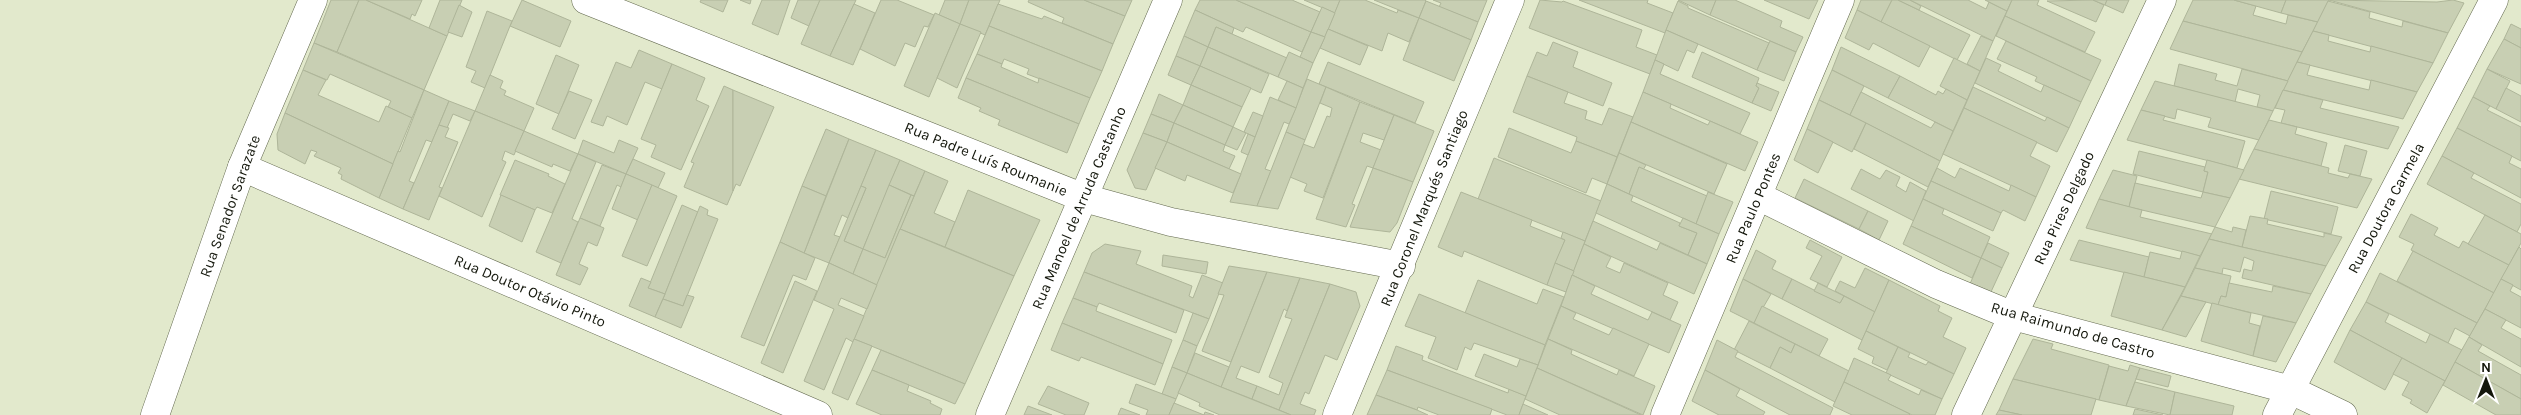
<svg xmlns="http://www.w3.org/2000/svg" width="2521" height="415" font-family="Karla,sans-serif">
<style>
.building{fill:#c8cfb3;stroke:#aeb599}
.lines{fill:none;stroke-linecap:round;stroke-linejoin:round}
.street-casing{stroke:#62684e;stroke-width:29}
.street{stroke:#fff;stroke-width:28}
.labels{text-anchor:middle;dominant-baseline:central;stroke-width:4;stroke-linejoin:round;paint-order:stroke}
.street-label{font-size:15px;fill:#13160b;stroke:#fff}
</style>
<rect width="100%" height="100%" fill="#e2e9cc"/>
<g class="building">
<path d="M331,0H359L337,52L314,43Z"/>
<path d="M359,0H366L447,36L424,90L337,52Z"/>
<path d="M366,0H422L415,16L412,14L410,19Z"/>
<path d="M440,0H462L447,36L429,28Z"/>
<path d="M522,0L571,21L560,47L510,26Z"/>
<path d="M701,0H728L723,12L700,2Z"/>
<path d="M740,0H751L750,4Z"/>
<path d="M762,0H790L778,35L752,24Z"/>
<path d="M798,0H820L809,26L791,18Z"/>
<path d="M820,0H856L830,56L801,44Z"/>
<path d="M881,0H897L934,15L928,27L924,26L915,47L905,43L895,66L860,49Z"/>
<path d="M945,0H969L960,24L939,15Z"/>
<path d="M969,0H1000L985,35L960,24Z"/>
<path d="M1029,0H1084L1125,16L1113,44L1062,23L1064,18L1028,2Z"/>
<path d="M1084,0H1132L1125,16Z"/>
<path d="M1200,0H1236L1311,32L1302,52L1246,27L1243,32L1195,10Z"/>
<path d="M1236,0H1292L1320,12L1311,32Z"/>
<path d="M1304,0H1340L1335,13Z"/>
<path d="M1340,0H1365L1397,13L1398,10L1419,18L1409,42L1388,33L1382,51L1328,29Z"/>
<path d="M1374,0H1425L1426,1L1419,18Z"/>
<path d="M1433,0H1487L1478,22L1439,7L1441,3Z"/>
<path d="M1540,0L1562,2L1563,1L1642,30L1636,47L1657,55L1650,74L1529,28Z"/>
<path d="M1579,0H1648L1647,3L1673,13L1665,33Z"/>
<path d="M1678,0H1716L1710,15Z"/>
<path d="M1716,0H1735L1782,21L1780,27L1803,37L1796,52L1710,15Z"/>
<path d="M1764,0H1818L1809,19Z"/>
<path d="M1861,0H1892L1881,22L1857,10Z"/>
<path d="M1892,0H1898L1970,35L1957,60L1881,22Z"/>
<path d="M1898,0H1910L1921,6L1919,10Z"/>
<path d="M1910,0H1968L1986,9L1989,2L2007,11L1993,41Z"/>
<path d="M1985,0H2012L2007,11Z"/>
<path d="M2012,0H2039L2037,5L2095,32L2085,52L2005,16Z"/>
<path d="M2093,0L2104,5L2096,22L2047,1Z"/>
<path d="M2093,0H2107L2105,5Z"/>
<path d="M2107,0H2129L2123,13L2105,5Z"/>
<path d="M2193,0H2234L2256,6L2253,15L2286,24L2288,15L2318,22L2302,52L2183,21Z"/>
<path d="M2234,0H2286L2281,13Z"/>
<path d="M2286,0H2329L2318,22L2281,13Z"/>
<path d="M2329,0L2437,2L2453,0L2464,3L2448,33Z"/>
<path d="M1426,1L1478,22L1471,40L1419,18Z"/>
<path d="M1678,1L1688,6V8L1769,43L1757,70L1666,30Z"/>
<path d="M2328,1L2370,12L2369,18L2402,27L2403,21L2448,33L2433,63L2313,31Z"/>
<path d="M854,4L875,13L853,65L830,56Z"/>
<path d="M998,4L1042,19L1044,16L1113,44L1102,71L989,26Z"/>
<path d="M459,5L472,12L462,37L448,32Z"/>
<path d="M1322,7L1335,13L1325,37L1311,32Z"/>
<path d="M1195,10L1234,28L1232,34L1216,27L1208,47L1184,36Z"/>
<path d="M1857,10L1930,46L1919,67L1873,43L1869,50L1845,38Z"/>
<path d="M487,11L512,21L485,88L471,82L476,71L466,67Z"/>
<path d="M935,13L960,24L929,97L904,86Z"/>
<path d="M2005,16L2101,60L2091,81L1996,36Z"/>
<path d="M1419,18L1471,40L1454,81L1403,60Z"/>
<path d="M2183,21L2302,52L2288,81L2170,49Z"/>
<path d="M960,24L981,32L957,88L937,78Z"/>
<path d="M2511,24L2521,29V48L2504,39Z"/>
<path d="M989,26L1102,71L1090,98L1027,74L1029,69L1004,59L1002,64L977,54Z"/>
<path d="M1216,27L1287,58L1278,77L1208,47Z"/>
<path d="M1328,29L1368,46L1360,65L1320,48Z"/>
<path d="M1666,30L1698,44L1694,53L1687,50L1678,71L1655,60Z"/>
<path d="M2313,31L2329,35L2328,41L2370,52L2371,46L2433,63L2417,92L2297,62Z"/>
<path d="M1311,32L1325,37L1313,63L1300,57Z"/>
<path d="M1184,36L1208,47L1200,66L1176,56Z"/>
<path d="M1981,36L1993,41L1980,71L1967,64Z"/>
<path d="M2504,39L2521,48V84L2487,69Z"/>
<path d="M1770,41L1796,52L1784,81L1757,70Z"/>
<path d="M2006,41L2091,81L2081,102L2035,81L2037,77L1997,59Z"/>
<path d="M1553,42L1578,52L1573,67L1612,83L1603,106L1527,76L1537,52L1547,56Z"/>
<path d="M314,43L424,90L412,118L388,107L391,101L330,74L327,80L303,70Z"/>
<path d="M1208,47L1269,74L1261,93L1200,66Z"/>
<path d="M1841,47L1900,76L1888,98L1832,70Z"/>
<path d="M639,50L672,64L662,89L645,82L627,125L607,116L603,126L591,122L616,62L631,68Z"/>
<path d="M1289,52L1313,63L1303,88L1278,77Z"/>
<path d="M1702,52L1759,78L1756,86L1759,88L1752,103L1692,77Z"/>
<path d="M977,54L1002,64L1001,67L1038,83L1039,78L1090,98L1079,124L966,78Z"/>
<path d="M556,55L579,65L559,114L536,104Z"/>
<path d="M1176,56L1200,66L1191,85L1168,75Z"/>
<path d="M1954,58L1980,71L1967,100L1940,86Z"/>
<path d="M1986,58L2001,65L1998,71L2041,92L2044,85L2081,102L2069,128L1975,83Z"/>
<path d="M1655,60L1664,64L1660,74L1750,113L1740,134L1643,92Z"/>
<path d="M1328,62L1424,102L1415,123L1319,84Z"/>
<path d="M2297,62L2310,65L2307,75L2369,90L2371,80L2417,92L2403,119L2283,90Z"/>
<path d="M672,64L705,78L696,100L709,106L681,170L651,157L656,145L641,139Z"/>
<path d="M2179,64L2217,74L2215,80L2237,86L2242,69L2288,81L2273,111L2257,107L2260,95L2238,89L2235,102L2174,86Z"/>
<path d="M1200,66L1251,88L1242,107L1191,85Z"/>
<path d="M2487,69L2510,81L2496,109L2473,97Z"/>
<path d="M303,70L326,80L318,95L379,122L386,106L412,118L393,164L285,113Z"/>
<path d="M1832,70L1864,86L1850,115L1819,100Z"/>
<path d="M490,75L503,81L500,88L506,91L504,95L534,108L524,131L475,111Z"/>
<path d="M1527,76L1568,92L1564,103L1587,111L1585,119L1602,125L1609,108L1633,117L1617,157L1576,141L1577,137L1513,112Z"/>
<path d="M1900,76L1936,95L1938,91L1943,94L1946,89L1967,100L1953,131L1888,98Z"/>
<path d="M966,78L1079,124L1067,153L998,125L1000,120L979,111L981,108L958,98Z"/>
<path d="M1307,79L1326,87L1305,140L1286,132Z"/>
<path d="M1287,81L1303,88L1296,108L1278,100Z"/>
<path d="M2155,81L2257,107L2273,111L2259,140L2208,127L2211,118L2177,109L2175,119L2141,110Z"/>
<path d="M1757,83L1779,92L1771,111L1752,103L1759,88L1756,86Z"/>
<path d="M1191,85L1242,107L1233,127L1183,105Z"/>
<path d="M724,86L733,90V191L727,205L684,187L694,163L691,162Z"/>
<path d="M1326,87L1360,102L1323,198L1304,191L1307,184L1290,177L1303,144L1314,148L1327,116L1330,117L1332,108L1320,103Z"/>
<path d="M1973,87L2045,121L2047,117L2069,128L2057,152L1964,108Z"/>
<path d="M2506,88L2521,96V122L2496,109Z"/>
<path d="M424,90L449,101L432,142L426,140L409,181L414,183L403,209L379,198L398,151L400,152Z"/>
<path d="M733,90L774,107L740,186L736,184L733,191Z"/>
<path d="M2283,90L2323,100L2320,108L2399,127L2388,149L2281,123L2285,110L2275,108Z"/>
<path d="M569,91L592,100L575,139L552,129Z"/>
<path d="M1643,92L1671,104L1670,108L1708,125L1710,121L1758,142L1745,171L1631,122Z"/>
<path d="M1861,92L1931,128L1935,122L1953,131L1940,161L1850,115Z"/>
<path d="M1159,94L1183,105L1174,123L1151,114Z"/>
<path d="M1270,97L1296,108L1289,124L1284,122L1265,169L1271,171L1257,206L1230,202Z"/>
<path d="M2473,97L2490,106L2487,110L2521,127V161L2457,128Z"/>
<path d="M1819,100L1866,123L1852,152L1807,129Z"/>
<path d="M449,101L475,111L470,121L453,114L447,128L439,125Z"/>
<path d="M1360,102L1394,115L1384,140L1363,133L1360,142L1381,150L1373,168L1367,166L1352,204L1355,205L1346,227L1316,219Z"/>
<path d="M1183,105L1233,127L1225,145L1174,123Z"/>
<path d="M1964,108L2037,142L2030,156L2050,166L2036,197L1943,154Z"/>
<path d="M2141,110L2165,116L2163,120L2245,141L2237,168L2127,140Z"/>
<path d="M475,111L524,131L514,155L505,151L502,160L506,162L482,217L439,196Z"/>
<path d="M1253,112L1263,116L1255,137L1244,132Z"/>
<path d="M285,113L393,164L379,198L341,179L342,175L338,173L341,168L314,156L317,152L311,150L305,164L278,150L277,134Z"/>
<path d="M1151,114L1174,123L1167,142L1143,133Z"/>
<path d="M1394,115L1434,131L1413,182L1373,168Z"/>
<path d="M2269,120L2297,127L2295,134L2327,143L2321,166L2254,149Z"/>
<path d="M1631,122L1727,164L1714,194L1619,153Z"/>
<path d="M1174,123L1225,145L1223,151L1235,156L1229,169L1167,142Z"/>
<path d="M1866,123L1940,161L1928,187L1854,149Z"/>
<path d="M439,125L449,128L445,137L458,142L439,187L442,188L429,220L403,209Z"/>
<path d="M1233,127L1246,133L1237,150L1225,145Z"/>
<path d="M1509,128L1571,153L1576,141L1617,157L1607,184L1592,178L1586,193L1498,157Z"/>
<path d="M2457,128L2512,156L2509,163L2521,169V198L2442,156Z"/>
<path d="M826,129L849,139L826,196L802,186Z"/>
<path d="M1807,129L1833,142L1818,173L1794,160Z"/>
<path d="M524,131L578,154L570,171L553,164L552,167L515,151Z"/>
<path d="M1286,132L1305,140L1278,209L1257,206Z"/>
<path d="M1143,133L1167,142L1146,190L1135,188L1127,170Z"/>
<path d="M1248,134L1255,137L1248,155L1241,152Z"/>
<path d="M849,139L876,150L848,218L842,215L834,235L840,237L829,263L804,253Z"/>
<path d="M583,140L614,153L619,140L638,148L626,174L578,154Z"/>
<path d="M1167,142L1241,174L1233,193L1187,175L1185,181L1155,168Z"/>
<path d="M2345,145L2367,151L2360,176L2338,171Z"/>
<path d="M2254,149L2329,168L2328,173L2348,178L2350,174L2372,179L2357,208L2239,179Z"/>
<path d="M876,150L900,160L863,249L844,241L866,188L861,186Z"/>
<path d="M2139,151L2205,167L2204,171L2208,172L2203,192L2133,174Z"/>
<path d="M1619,153L1646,165L1643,170L1639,167L1629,194L1607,184Z"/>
<path d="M578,154L596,162L572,219L578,222L561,263L536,252Z"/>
<path d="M2442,156L2474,173L2471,178L2521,204V224L2517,232L2427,184Z"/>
<path d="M1494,158L1601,201L1585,241L1478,199Z"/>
<path d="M633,159L665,173L658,188L626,174Z"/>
<path d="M515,160L549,174L548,176L565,184L552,213L537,207L535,210L500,195Z"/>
<path d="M900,160L925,171L914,196L889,185Z"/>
<path d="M2207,160L2244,170L2230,198L2203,192L2208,172L2204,171Z"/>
<path d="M602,165L626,174L621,187L617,185L600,226L580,218Z"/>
<path d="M1639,167L1707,196L1696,224L1629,194Z"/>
<path d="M1373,168L1413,182L1397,223L1390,232L1350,227Z"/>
<path d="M1937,168L1955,178L1960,168L2009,191L2011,185L2036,197L2025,221L2003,210L2001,213L1931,181Z"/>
<path d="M1861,169L1880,179L1886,170L1900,177L1896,186L1906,192L1910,182L1926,191L1914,221L1851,189Z"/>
<path d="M2113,170L2137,176L2129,207L2099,199Z"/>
<path d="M925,171L948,181L934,213L955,222L945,247L900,229Z"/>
<path d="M626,174L652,185L638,220L612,209Z"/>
<path d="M1804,179L1868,211L1859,229L1795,198Z"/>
<path d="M1931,181L2001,213L1993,231L1923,199Z"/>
<path d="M2135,183L2201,198L2203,192L2230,198L2215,227L2129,207Z"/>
<path d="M1607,184L1633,196L1631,201L1680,223L1679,226L1697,233L1688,255L1596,213Z"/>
<path d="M652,185L677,196L647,266L622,256Z"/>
<path d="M889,185L911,195L885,258L863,249Z"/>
<path d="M802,186L826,196L804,253L780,242Z"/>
<path d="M861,186L866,188L844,241L863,249L853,274L829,263Z"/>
<path d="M968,190L1040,220L1014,276L945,247Z"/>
<path d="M2271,191L2338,207L2331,234L2264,219Z"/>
<path d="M1461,192L1532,220L1530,226L1565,240L1547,285L1464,251L1462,257L1438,247Z"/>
<path d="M1708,192L1733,202L1719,234L1696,224Z"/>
<path d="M501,195L535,210L522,242L489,226Z"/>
<path d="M911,195L914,196L877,285L853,274L863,249L885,258Z"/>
<path d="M1923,199L1944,209L1942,214L1990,237L1981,258L1911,226Z"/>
<path d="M2099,199L2142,210L2140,217L2212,234L2200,256L2086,228Z"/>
<path d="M682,205L698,212L665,294L648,288Z"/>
<path d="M700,206L708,210L707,215L718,219L683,306L663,299Z"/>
<path d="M1868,211L1888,221L1879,240L1859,229Z"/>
<path d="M2411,214L2438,228L2434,235L2459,248L2463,241L2509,265L2494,293L2411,250L2414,244L2399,237Z"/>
<path d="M2485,215L2521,234V243L2509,265L2468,244Z"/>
<path d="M2250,216L2268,219L2267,224L2324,237V233L2342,237L2326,266L2242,247Z"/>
<path d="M580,218L604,228L597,246L588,242L579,264L588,268L580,285L556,275Z"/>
<path d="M1683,218L1719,234L1707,264L1688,255L1697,233L1679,226Z"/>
<path d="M1593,221L1657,250L1660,243L1707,264L1694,294L1584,244Z"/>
<path d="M1911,226L1981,258L1972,278L1903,244Z"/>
<path d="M2215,227L2232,232L2233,227L2246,230L2242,247L2209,239Z"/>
<path d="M900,229L1014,276L965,384L854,339Z"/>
<path d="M1563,232L1585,241L1574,271L1555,263L1565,240L1561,238Z"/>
<path d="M2209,239L2242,247L2326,266L2311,294L2242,278L2244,269L2252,271L2254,261L2244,257L2240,272L2223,268L2222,274L2195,268Z"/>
<path d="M1810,240L1842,257L1827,287L1810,279L1822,256L1806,248Z"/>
<path d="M2079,240L2149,257L2144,277L2070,260Z"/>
<path d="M780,242L815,258L806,280L793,275L764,346L741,337Z"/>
<path d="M1988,243L2009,253L2002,268L1981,258Z"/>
<path d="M1105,244L1141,251L1136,264L1192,286L1189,296L1193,298L1202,275L1223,283L1209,319L1084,272L1092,253Z"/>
<path d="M1584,244L1611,257L1606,267L1620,273L1624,263L1668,283L1663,295L1678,302L1670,320L1572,275Z"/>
<path d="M2519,247L2521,249V290L2501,279Z"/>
<path d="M1756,250L1776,261L1772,269L1792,279L1782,299L1743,279Z"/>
<path d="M2182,251L2200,256L2185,287L2144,277L2150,252L2180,259Z"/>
<path d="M2413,251L2494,293L2477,323L2397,281Z"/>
<path d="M1163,255L1208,262L1206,274L1162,266Z"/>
<path d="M1981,258L2002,268L1990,294L1970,284Z"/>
<path d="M829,263L877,285L867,309L841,298L838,305L864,316L853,342L846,338L824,390L804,381L834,309L814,300Z"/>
<path d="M1555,263L1574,271L1566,292L1547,285Z"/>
<path d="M1229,266L1267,272L1231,362L1202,351L1224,295L1218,294Z"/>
<path d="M1865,268L1889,280L1875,312L1835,291L1840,281L1855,288Z"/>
<path d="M2195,268L2231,276L2226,297L2221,296L2218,305L2181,296Z"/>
<path d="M1084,272L1184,310L1176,333L1099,303L1097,307L1073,298Z"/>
<path d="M1267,272L1300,278L1287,311L1284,309L1259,373L1241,366L1236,378L1257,386L1252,399L1221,387Z"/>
<path d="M2124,272L2185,287L2162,330L2111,316Z"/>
<path d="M2380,273L2477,323L2470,336L2455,328L2448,343L2366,302Z"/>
<path d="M1572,275L1595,286L1591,294L1648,320L1652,312L1681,325L1669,353L1561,306Z"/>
<path d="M641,278L651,282L648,288L665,294L655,317L629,306Z"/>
<path d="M1300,278L1330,284L1279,410L1252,399L1257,386L1279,395L1283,383L1269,377L1292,319L1285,317Z"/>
<path d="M1743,279L1771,294L1754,323L1730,311Z"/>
<path d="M1792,279L1840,303L1844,296L1875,312L1862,340L1782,299Z"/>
<path d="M2501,279L2513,285L2510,291L2521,297V328L2485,309Z"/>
<path d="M1478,280L1537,304L1543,289L1564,297L1545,345L1465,313Z"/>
<path d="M1889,280L1940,306L1938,311L1952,318L1943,337L1966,348L1954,374L1866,331Z"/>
<path d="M795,281L817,291L783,373L761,363Z"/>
<path d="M1818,283L1844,296L1840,303L1814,291Z"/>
<path d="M2229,283L2272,292L2273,286L2311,294L2296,323L2218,305L2221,296L2226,297Z"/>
<path d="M1330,284L1356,292L1360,306L1337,360L1325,355L1309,394L1305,392L1300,404L1316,410L1314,415H1291L1279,410Z"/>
<path d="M1419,294L1545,345L1538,365L1474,343L1471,350L1465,347L1457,370L1428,358L1436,337L1405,326Z"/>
<path d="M687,295L694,297L681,328L655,317L663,299L683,306Z"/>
<path d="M2181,296L2206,302L2186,337L2162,330Z"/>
<path d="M1073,298L1097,307L1096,311L1172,340L1163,364L1062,323Z"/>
<path d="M2366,302L2389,314L2385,322L2426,343L2430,334L2462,350L2445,381L2350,330Z"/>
<path d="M2212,303L2251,313L2249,323L2260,326L2253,356L2201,341Z"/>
<path d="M1561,306L1576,313L1573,319L1609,335L1613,328L1649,344L1634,376L1548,339Z"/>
<path d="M1762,306L1828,339L1819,356L1754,323Z"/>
<path d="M2485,309L2506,320L2501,328L2521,339V367L2469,337Z"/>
<path d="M1193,313L1209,319L1197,346L1183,340Z"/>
<path d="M2263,316L2296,323L2276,362L2253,356Z"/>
<path d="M1749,321L1795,344L1791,353L1780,347L1770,368L1734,350Z"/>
<path d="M1062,323L1163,364L1155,385L1081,357L1079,361L1051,350Z"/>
<path d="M2350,330L2402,358L2385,390L2334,362Z"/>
<path d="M1866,331L1898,347L1887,370L1872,363L1874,357L1858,349Z"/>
<path d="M2469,337L2482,345L2478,351L2521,375V399L2455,362Z"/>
<path d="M854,339L872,346L848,400L832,393Z"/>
<path d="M1548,339L1572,350L1571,354L1617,375L1619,370L1655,386L1643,415L1537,368Z"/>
<path d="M2033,339L2053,344L2051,349L2109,365L2099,400L2013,379Z"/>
<path d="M1183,340L1197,346L1187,373L1172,367Z"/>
<path d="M1717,340L1738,351L1735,357L1833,408L1830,415H1790L1705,370Z"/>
<path d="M1795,344L1849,371L1835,402L1770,368L1780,347L1791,353Z"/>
<path d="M1396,346L1423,356L1422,360L1508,393L1509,389L1526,396L1519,415H1507L1387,370Z"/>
<path d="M1898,347L1910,353L1908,357L1926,365L1928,362L1954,374L1942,399L1886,373Z"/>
<path d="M881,350L965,384L955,404L872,370Z"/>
<path d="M1195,353L1229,367L1221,387L1187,373Z"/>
<path d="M1484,354L1517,367L1520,359L1538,365L1526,396L1475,376Z"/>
<path d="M1854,358L1891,375L1888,380L1919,395L1921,390L1942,399L1935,415H1912L1844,382Z"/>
<path d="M2402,358L2445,381L2427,413L2410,403L2412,400L2402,395L2409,382L2393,374Z"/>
<path d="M2455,362L2521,399V415H2496L2443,385Z"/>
<path d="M2130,365L2140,368L2126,406L2099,400L2109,366L2128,371Z"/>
<path d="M1172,367L1187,373L1176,399L1162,394Z"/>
<path d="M1537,368L1641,415H1560L1525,399Z"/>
<path d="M2140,368L2171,376L2168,387L2136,379Z"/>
<path d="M872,370L909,385L907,391L931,401L930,403L942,409L940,415H882L856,404Z"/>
<path d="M1387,370L1492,409L1490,415H1439L1418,407L1417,410L1376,395Z"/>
<path d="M1705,370L1740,389L1736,396L1765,412L1763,415H1719L1692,401Z"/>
<path d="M1187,373L1221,387L1291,415H1220L1199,406L1200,403L1178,393Z"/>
<path d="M2013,379L2096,399L2091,415H2022L1999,410Z"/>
<path d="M1844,382L1910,414L1909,415H1852L1833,406Z"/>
<path d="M2135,382L2175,392L2170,415L2126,406Z"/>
<path d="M1136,384L1176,399L1169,415H1146L1148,410L1129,403Z"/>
<path d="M1048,386L1089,403L1084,415H1066L1038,404Z"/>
<path d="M2175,392L2234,406L2232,415H2170Z"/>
<path d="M1376,395L1417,410L1428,415H1367Z"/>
<path d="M1174,403L1204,415L1205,412L1214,415H1169Z"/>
<path d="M1523,404L1548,415H1519Z"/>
<path d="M1028,406L1052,415H1024Z"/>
<path d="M1121,408L1140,415H1118Z"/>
<path d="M2135,409L2163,415H2133Z"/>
<path d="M1999,410L2022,415H1996Z"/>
</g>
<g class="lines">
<g class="street-casing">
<g id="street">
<path d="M586,0L1084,198L1171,222L1401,266"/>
<path d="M242,167L818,415"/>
<path d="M1758,196L1936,284L2013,316L2291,390L2343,415"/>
<path d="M155,415L242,167L313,0"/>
<path d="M990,415L1168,0"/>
<path d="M1337,415L1510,0"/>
<path d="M1665,415L1840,0"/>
<path d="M1966,415L2162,0"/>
<path d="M2277,415L2494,0"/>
</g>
</g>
<use href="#street" class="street"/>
</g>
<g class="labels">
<g class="street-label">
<text transform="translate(986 159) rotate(22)">Rua Padre Luís Roumanie</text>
<text transform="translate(230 206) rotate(-70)">Rua Senador Sarazate</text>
<text transform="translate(1079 208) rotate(-67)">Rua Manoel de Arruda Castanho</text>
<text transform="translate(1424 208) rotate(-68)">Rua Coronel Marqués Santiago</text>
<text transform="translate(1753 208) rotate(-67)">Rua Paulo Pontes</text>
<text transform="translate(2064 208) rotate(-65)">Rua Pires Delgado</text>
<text transform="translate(2386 208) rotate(-62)">Rua Doutora Carmela</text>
<text transform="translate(530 291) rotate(23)">Rua Doutor Otávio Pinto</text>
<text transform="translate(2073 330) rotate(16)">Rua Raimundo de Castro</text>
</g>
</g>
<g transform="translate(2486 380)" stroke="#ffffff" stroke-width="4" paint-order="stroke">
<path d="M0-4L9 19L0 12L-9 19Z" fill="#13160b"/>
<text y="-8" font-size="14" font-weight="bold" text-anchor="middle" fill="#13160b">N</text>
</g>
</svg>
